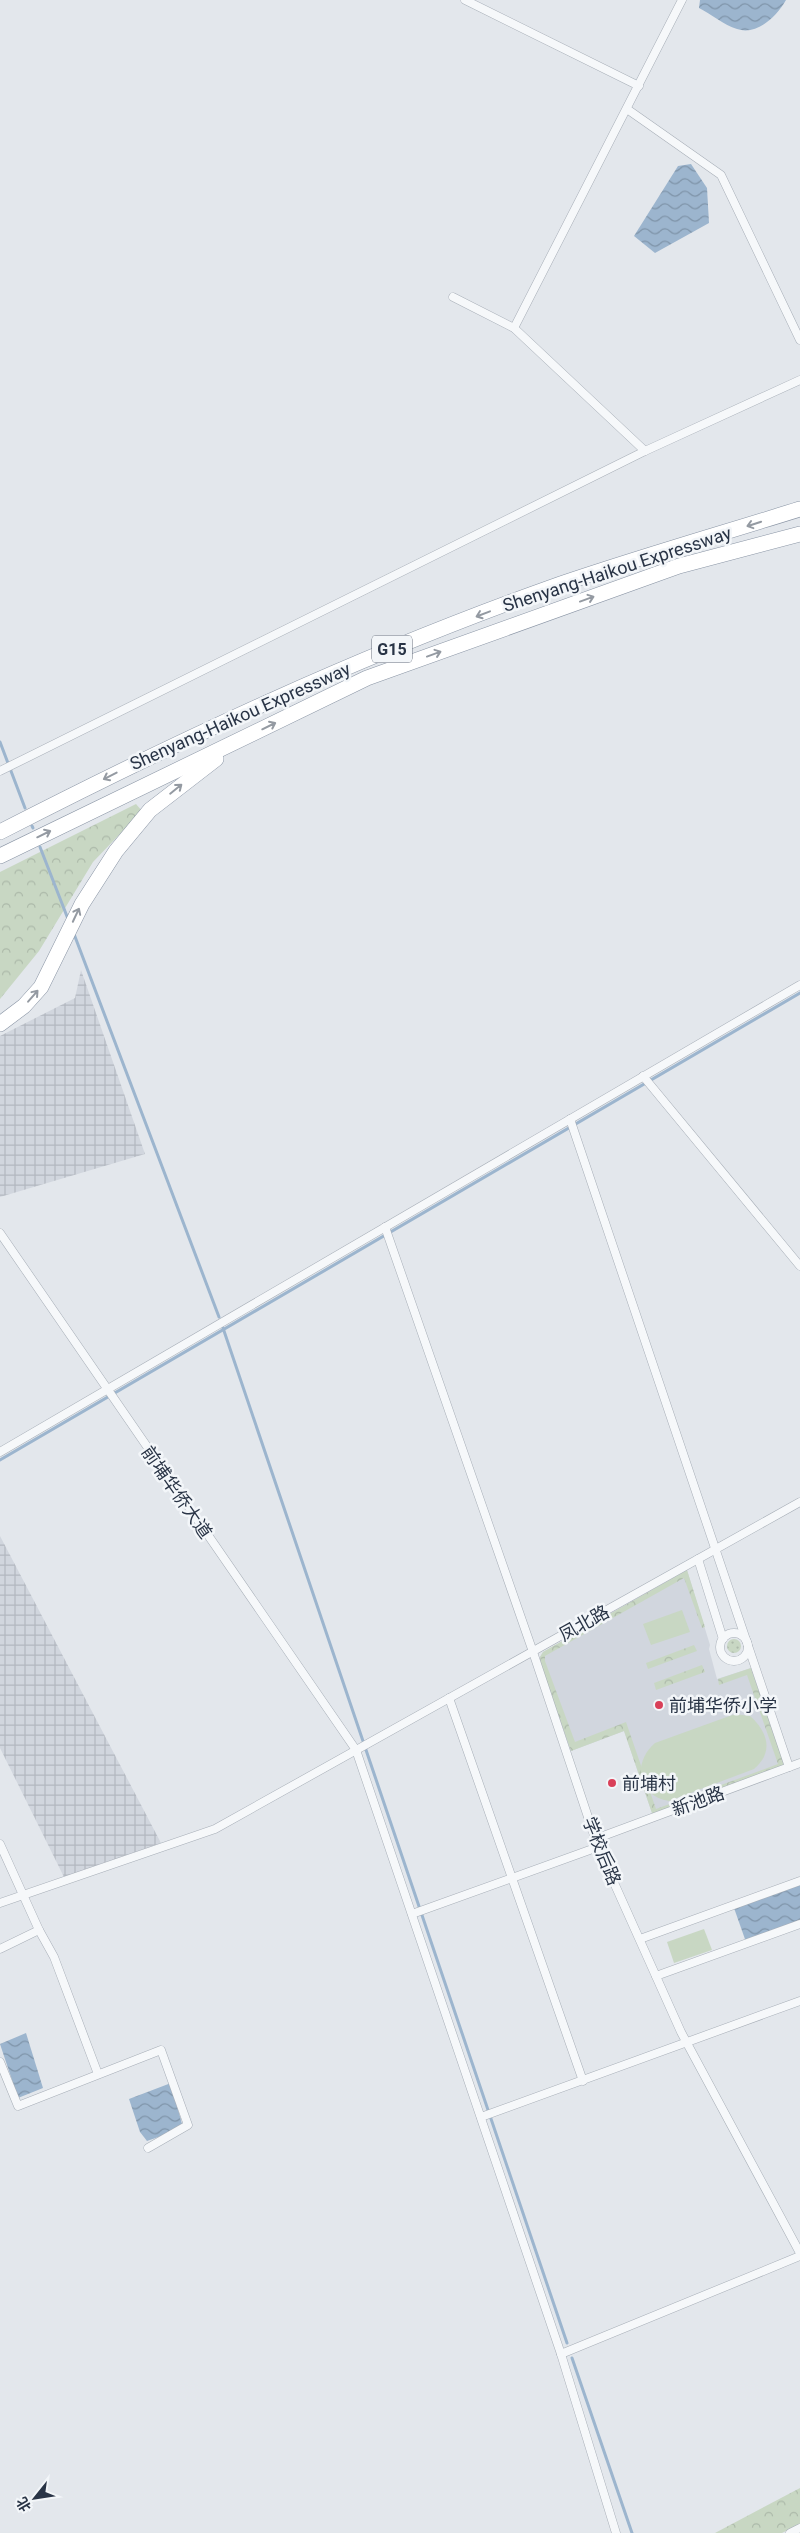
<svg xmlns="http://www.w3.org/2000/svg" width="800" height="2533" font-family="Roboto,'Noto Sans SC',sans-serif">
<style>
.built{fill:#d1d6de}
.industrial{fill:url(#industrial-grid)}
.grass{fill:url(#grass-dots)}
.forest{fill:url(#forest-crowns)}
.garden{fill:#c8d7c3}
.water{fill:url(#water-waves)}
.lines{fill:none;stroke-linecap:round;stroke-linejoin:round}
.stream{stroke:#9cb5ce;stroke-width:3}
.minor-casing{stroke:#a7aeb7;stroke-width:9}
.motorway-casing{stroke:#8994a4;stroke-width:16}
.minor{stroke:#f6f8fa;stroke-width:8}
.motorway{stroke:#fff;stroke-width:15}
.oneway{stroke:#949aa2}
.poi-dot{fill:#d94059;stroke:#f3f6f9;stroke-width:2}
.labels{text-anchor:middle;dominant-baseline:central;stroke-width:5;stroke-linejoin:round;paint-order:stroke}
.shield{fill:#f3f6f9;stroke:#666e7c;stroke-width:1}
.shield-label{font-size:16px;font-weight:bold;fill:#293446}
.street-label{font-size:18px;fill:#293446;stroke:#f3f6f9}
.poi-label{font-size:18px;fill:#293446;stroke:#f3f6f9;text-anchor:start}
</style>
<defs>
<pattern id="industrial-grid" width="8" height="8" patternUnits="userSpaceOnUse" patternTransform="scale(1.25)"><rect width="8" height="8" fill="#d1d6de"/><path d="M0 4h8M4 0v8" fill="none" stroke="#b3b8c0"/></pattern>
<pattern id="grass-dots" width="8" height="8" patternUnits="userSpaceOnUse" patternTransform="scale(1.25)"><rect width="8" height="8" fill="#c8d7c3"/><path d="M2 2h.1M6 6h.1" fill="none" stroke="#acb9a9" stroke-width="1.8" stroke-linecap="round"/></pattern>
<pattern id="forest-crowns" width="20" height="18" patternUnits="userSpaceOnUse" patternTransform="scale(1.25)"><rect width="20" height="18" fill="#c8d7c3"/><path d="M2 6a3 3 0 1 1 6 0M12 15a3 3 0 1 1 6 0" fill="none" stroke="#acb9a9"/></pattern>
<pattern id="water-waves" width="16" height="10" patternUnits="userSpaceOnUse" patternTransform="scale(1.25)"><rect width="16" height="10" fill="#9cb5ce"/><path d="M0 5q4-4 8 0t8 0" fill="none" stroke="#7f94a9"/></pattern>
</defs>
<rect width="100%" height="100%" fill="#e3e7ec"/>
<path class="built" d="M687,1570L710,1645L709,1649L717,1679L751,1668L785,1767L653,1816L624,1731L571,1751L540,1657L543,1652Z"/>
<g class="industrial">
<path d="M81,970L145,1154L0,1197V1036L75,998Z"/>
<path d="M0,1536L161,1843L64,1877L0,1748Z"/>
</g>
<circle class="grass" cx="734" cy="1646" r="7"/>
<g class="forest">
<path d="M136,804L142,811L93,862L39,951L0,999V872Z"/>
<path d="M687,1570L705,1627L702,1628L684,1578L545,1656V1661L575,1742L626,1722L656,1809L778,1764L747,1675L719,1685L718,1679L751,1668L785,1767L653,1816L624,1731L571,1751L541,1667L540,1657L543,1652Z"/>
<path d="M694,1645L697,1651L648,1669L646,1663Z"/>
<path d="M702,1665L705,1672L656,1690L654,1683Z"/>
<path d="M800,2488V2524L782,2533H715Z"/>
</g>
<g class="garden">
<path d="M682,1610L690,1632L651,1645L643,1624Z"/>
<path d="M735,1714L750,1716C768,1732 774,1752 754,1769L669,1801C637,1796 632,1763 655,1743Z"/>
<path d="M704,1929L712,1950L674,1963L667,1942Z"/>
</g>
<g class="water">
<path d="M700,0H786C777,16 757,36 737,29C724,25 711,14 699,8Z"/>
<path d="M691,164L707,188L709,223L655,253L634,236L678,166Z"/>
<path d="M800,1885V1923L746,1942L734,1908Z"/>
<path d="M26,2033L43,2088L18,2098L0,2044Z"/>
<path d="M171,2083L182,2124L164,2135L147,2141L140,2132L129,2099Z"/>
</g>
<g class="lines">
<g class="stream">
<path d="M0,742L25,808"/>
<path d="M32,826L33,828"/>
<path d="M40,847L68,919"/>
<path d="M74,934L219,1317"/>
<path d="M223,1328L567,2343"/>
<path d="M0,1460L800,993"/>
<path d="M572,2358L632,2533"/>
</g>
<g class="minor-casing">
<g id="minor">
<path d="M465,0L639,86"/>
<path d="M627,109L721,175L800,340"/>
<path d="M453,297L514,328L645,451"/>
<path d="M514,328L682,0"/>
<path d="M0,771L645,451L800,380"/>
<path d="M643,1076L800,1266"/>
<path d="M570,1119L789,1767"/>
<path d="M385,1227L533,1652L598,1847L681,2032L800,2253"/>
<path d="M0,1233L356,1750L561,2354L616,2533"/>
<path d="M0,1452L800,985"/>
<path d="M698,1559L723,1639"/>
<circle cx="734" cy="1647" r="14"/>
<path d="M449,1698L583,2081"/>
<path d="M595,1839L800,1763"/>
<path d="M0,1844L39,1930L0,1949"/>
<path d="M0,1903L215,1829L800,1502"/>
<path d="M412,1914L598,1847"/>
<path d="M39,1930L54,1957L98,2074"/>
<path d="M640,1939L800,1881"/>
<path d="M656,1976L800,1924"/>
<path d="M0,2062L18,2106L161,2050L188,2125L148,2148"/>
<path d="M481,2117L800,2001"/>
<path d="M561,2354L800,2256"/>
<path d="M790,2533L800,2528"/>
</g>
</g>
<g class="motorway-casing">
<g id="motorway">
<path d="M0,832C179,740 361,655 552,587C633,559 717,535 800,509"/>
<path d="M0,856L367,678L679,566L800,534"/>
<path d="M0,1024L24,1006L41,987L82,904L116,851L150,810L216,759"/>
</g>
</g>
<use href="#minor" class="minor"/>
<use href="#motorway" class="motorway"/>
</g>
<defs><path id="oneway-shaft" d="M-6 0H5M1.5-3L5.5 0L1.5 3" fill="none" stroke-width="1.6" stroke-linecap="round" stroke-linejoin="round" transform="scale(1.25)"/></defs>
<g class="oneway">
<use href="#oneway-shaft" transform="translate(754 524) rotate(162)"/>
<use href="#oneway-shaft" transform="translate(587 599) rotate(-20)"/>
<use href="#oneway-shaft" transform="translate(483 614) rotate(159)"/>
<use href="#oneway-shaft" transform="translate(434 654) rotate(-20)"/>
<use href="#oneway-shaft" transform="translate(269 726) rotate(-26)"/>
<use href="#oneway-shaft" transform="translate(110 776) rotate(153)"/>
<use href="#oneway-shaft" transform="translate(176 789) rotate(-39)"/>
<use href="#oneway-shaft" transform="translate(44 834) rotate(-26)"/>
<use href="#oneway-shaft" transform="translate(76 915) rotate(-65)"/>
<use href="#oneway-shaft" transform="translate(33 996) rotate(-49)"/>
</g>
<g class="poi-dot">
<circle cx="659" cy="1705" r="5"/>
<circle cx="612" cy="1783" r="5"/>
</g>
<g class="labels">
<rect class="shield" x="372" y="635.5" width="40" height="27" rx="4"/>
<g class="shield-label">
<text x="392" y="649">G15</text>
</g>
<g class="street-label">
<text transform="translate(617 569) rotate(-18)">Shenyang-Haikou Expressway</text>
<text transform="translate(240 716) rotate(-24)">Shenyang-Haikou Expressway</text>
<text transform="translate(177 1492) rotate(55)">前埔华侨大道</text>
<text transform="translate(584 1623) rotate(-29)">凤北路</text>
<text transform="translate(698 1801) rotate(-20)">新池路</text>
<text transform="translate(602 1851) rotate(68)">学校后路</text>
</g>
<g class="poi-label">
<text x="669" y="1705">前埔华侨小学</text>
<text x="622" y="1783">前埔村</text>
</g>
</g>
<g transform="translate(35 2498) rotate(240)" stroke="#f3f6f9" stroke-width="4" paint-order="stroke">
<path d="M0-4L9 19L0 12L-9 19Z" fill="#293446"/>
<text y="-8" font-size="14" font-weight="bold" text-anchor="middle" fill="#293446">北</text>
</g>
</svg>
